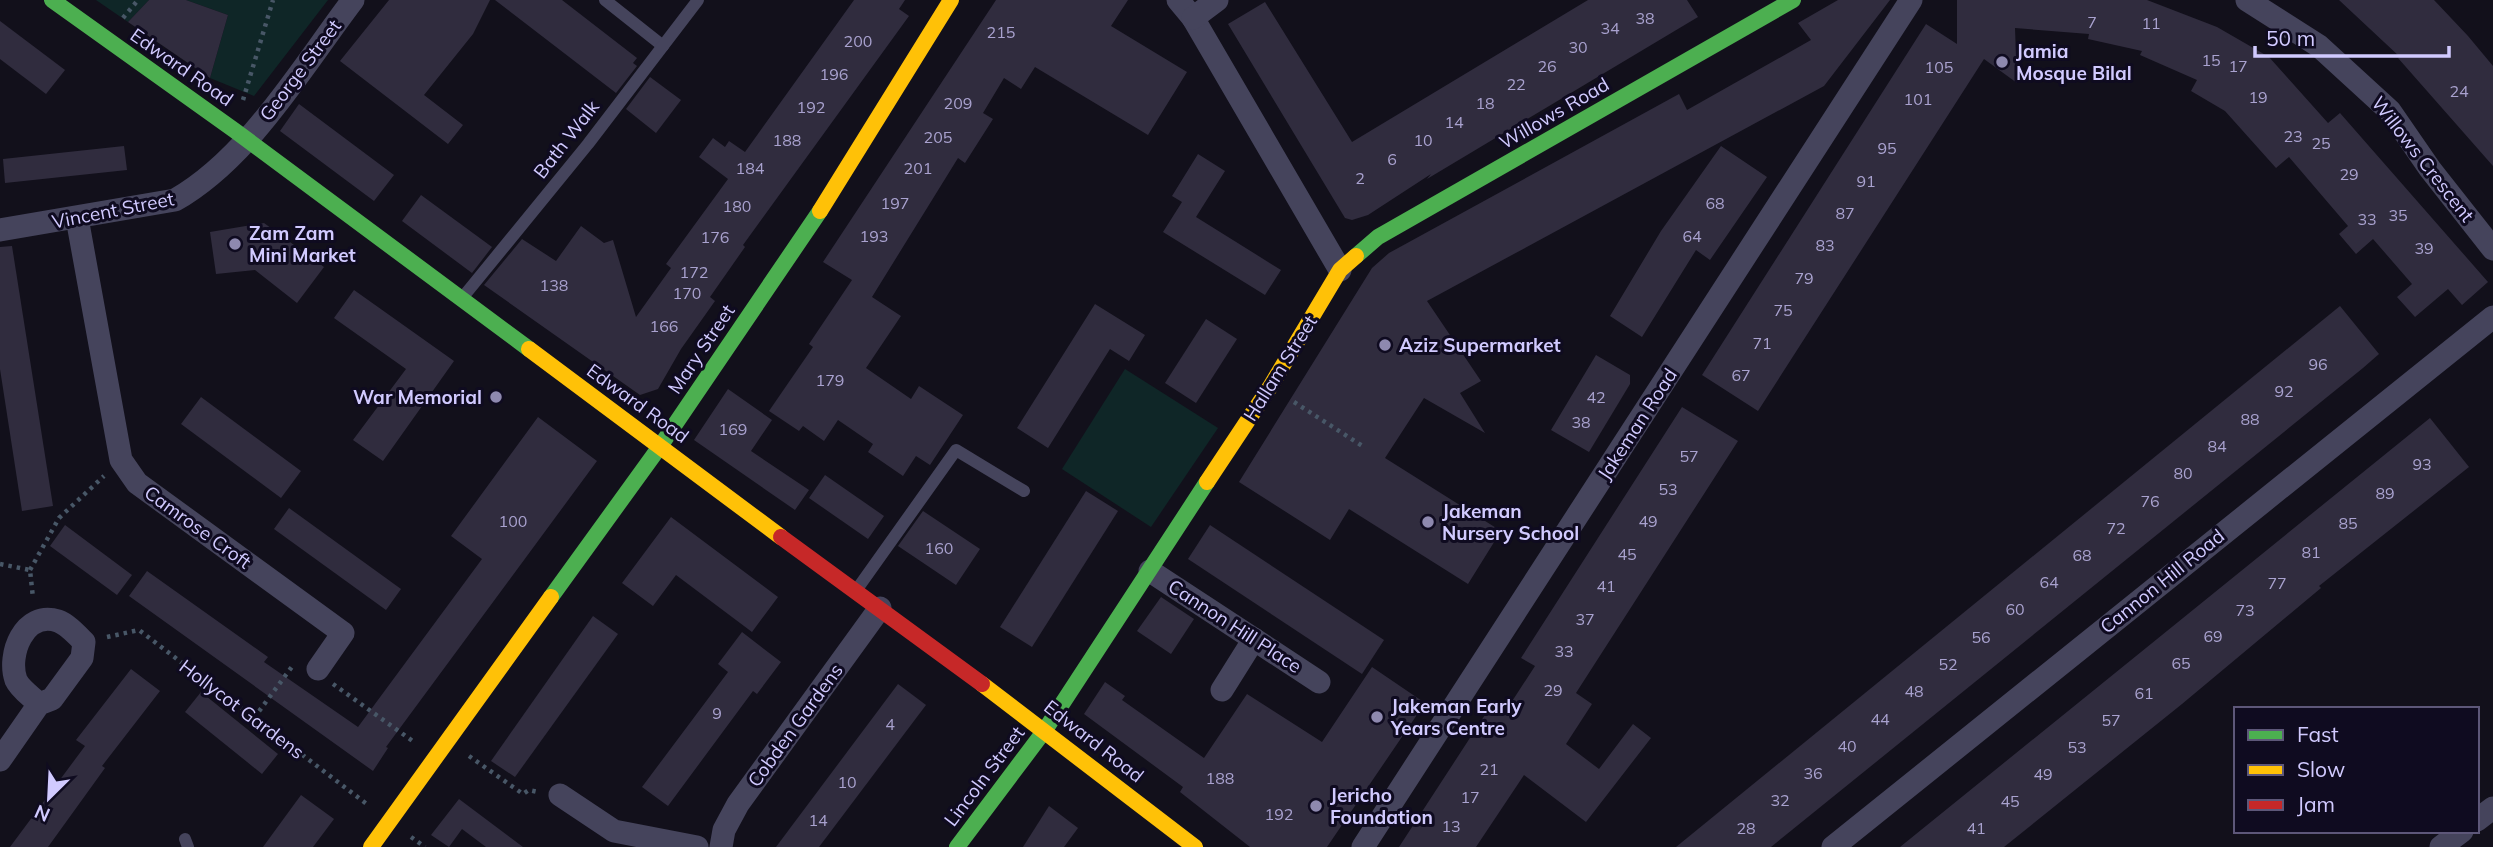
<svg xmlns="http://www.w3.org/2000/svg" width="2493" height="847" font-family="Mulish,sans-serif">
<style>
.green{fill:#0f2627}
.building{fill:#302c3e}
.lines{fill:none;stroke-linecap:round;stroke-linejoin:round}
.path{stroke:#485767;stroke-width:4.5;stroke-dasharray:3.5 5;stroke-linecap:butt}
.lane{stroke:#45445c;stroke-width:12}
.street{stroke:#45445c;stroke-width:23}
.fast{stroke:#4caf50;stroke-width:16}
.slow{stroke:#ffc107;stroke-width:16}
.jam{stroke:#c62828;stroke-width:16}
.poi-dot{fill:#8e89af;stroke:#0f0b20;stroke-width:2.5}
.labels{text-anchor:middle;dominant-baseline:central;stroke-width:6;stroke-linejoin:round;paint-order:stroke}
.number-label{font-size:16px;fill:#a9a2cf}
.poi-label{font-size:19px;font-weight:bold;fill:#d1caff;stroke:#0f0b20;text-anchor:start}
.street-label{font-size:19px;fill:#d1caff;stroke:#0f0b20}
</style>
<rect width="100%" height="100%" fill="#12101b"/>
<g class="green">
<path d="M96,0H149L128,22Z"/>
<path d="M186,0H328L254,96L210,78L228,15Z"/>
<path d="M1125,369L1218,428L1151,527L1062,469Z"/>
</g>
<g class="building">
<path d="M149,0H186L228,15L210,78L128,22Z"/>
<path d="M389,0H490L473,34L424,95L463,125L448,144L340,61Z"/>
<path d="M495,0H562L637,58L633,63L637,66L616,93Z"/>
<path d="M854,0H905L899,9L909,16L743,245L745,247L710,297L715,301L681,349L658,389L640,395L484,285L522,239L556,261L581,226L604,243L613,240L636,317L671,268L666,264L728,179L699,157L713,138L725,147L729,141L745,152Z"/>
<path d="M996,0H1128L1111,26L1187,72L1148,135L1035,67L1021,89L1004,78L983,113L993,119L965,163L958,158L872,297L901,316L866,368L911,399L919,386L963,415L930,465L916,456L903,476L868,452L873,444L838,420L824,441L803,426L799,431L769,411L813,347L809,344L852,280L823,262Z"/>
<path d="M1588,0H1687L1698,17L1427,179L1431,174L1368,215L1352,220L1345,218L1228,24L1265,2L1352,142Z"/>
<path d="M1838,0H1890L1824,86L1427,301L1481,381L1460,393L1485,433L1424,398L1385,458L1501,531L1468,584L1349,509L1330,540L1239,482L1372,268L1389,253L1679,94L1687,110L1811,40L1798,23Z"/>
<path d="M1957,0H2147L2217,27L2269,57L2328,123L2340,113L2488,282L2462,305L2448,289L2415,317L2397,297L2412,284L2373,239L2356,254L2339,234L2348,226L2289,157L2276,168L2225,111L2191,91L2197,80L2140,55L2142,51L2088,39L2089,34L2015,28L2017,83L1984,59L1758,411L1702,375L1926,24L1957,44Z"/>
<path d="M2339,0H2434L2468,36L2493,66V166L2398,58L2400,57Z"/>
<path d="M0,21L65,70L46,94L0,59Z"/>
<path d="M650,77L681,100L656,133L626,109Z"/>
<path d="M299,104L394,175L374,201L280,131Z"/>
<path d="M124,146L127,170L5,183L3,159Z"/>
<path d="M1721,146L1767,177L1710,260L1696,250L1642,337L1610,316L1661,231Z"/>
<path d="M1198,154L1225,171L1196,217L1281,270L1265,295L1163,232L1182,202L1172,196Z"/>
<path d="M421,195L492,247L472,273L402,221Z"/>
<path d="M264,223L324,267L297,303L255,270L216,274L210,232Z"/>
<path d="M12,246L53,506L22,511L0,369V247Z"/>
<path d="M354,290L454,361L383,461L353,440L406,369L334,318Z"/>
<path d="M1095,304L1145,335L1129,361L1110,349L1048,448L1017,428Z"/>
<path d="M2340,306L2379,354L2363,368L1771,847H1676Z"/>
<path d="M1206,319L1237,339L1196,403L1165,383Z"/>
<path d="M1596,355L1630,375V384L1589,452L1551,430Z"/>
<path d="M728,389L772,420L751,451L809,490L795,510L694,440Z"/>
<path d="M201,397L301,471L281,498L181,424Z"/>
<path d="M1682,407L1738,441L1576,693L1592,704L1566,744L1599,769L1633,724L1651,738L1586,822L1524,775L1476,847H1399L1494,701L1507,709L1535,666L1521,658Z"/>
<path d="M538,417L597,461L386,747L388,748L373,771L129,596L147,571L268,657L264,662L358,727L482,559L451,536Z"/>
<path d="M2430,418L2469,467L2319,586L2321,588L2182,704L2004,847H1900Z"/>
<path d="M825,475L884,516L868,539L809,498Z"/>
<path d="M1086,491L1118,511L1032,647L1000,627Z"/>
<path d="M289,508L401,589L386,610L274,529Z"/>
<path d="M923,511L980,549L956,585L898,546Z"/>
<path d="M671,517L778,597L752,632L676,575L653,606L622,583Z"/>
<path d="M65,525L132,575L117,595L50,546Z"/>
<path d="M1210,525L1384,640L1362,674L1188,559Z"/>
<path d="M1161,597L1194,619L1171,654L1137,631Z"/>
<path d="M593,616L618,634L515,777L491,761Z"/>
<path d="M742,632L781,662L757,694L753,691L668,806L642,787L728,672L718,664Z"/>
<path d="M1372,667L1425,703L1327,847H1250L1180,792L1183,787L1084,714L1105,682L1125,696L1122,700L1204,758L1247,694L1322,742Z"/>
<path d="M131,669L160,691L102,766L105,768L48,847H10L85,746L76,740Z"/>
<path d="M898,684L926,705L819,847H776Z"/>
<path d="M201,692L278,754L262,774L185,712Z"/>
<path d="M301,795L334,819L313,847H263Z"/>
<path d="M459,799L523,847H486L462,829L449,847L431,835Z"/>
<path d="M1049,806L1078,828L1064,847H1023Z"/>
</g>
<g class="lines">
<g class="path">
<path d="M123,18L138,0"/>
<path d="M243,100L273,0"/>
<path d="M1294,402L1364,447"/>
<path d="M0,564L30,570L33,598"/>
<path d="M30,570L59,518L104,476"/>
<path d="M107,637L139,630L368,805"/>
<path d="M333,684L414,742"/>
<path d="M254,718L294,664"/>
<path d="M469,756L523,794L529,790L538,792"/>
<path d="M411,837L425,847"/>
</g>
<g class="lane">
<path d="M605,0L663,46"/>
<path d="M463,297L588,144L698,0"/>
<path d="M855,592L956,450L1024,491"/>
<path d="M185,839L188,847"/>
</g>
<g class="street">
<path d="M1178,0L1193,18L1340,270"/>
<path d="M2247,0L2319,46L2390,111L2430,169L2493,249"/>
<path d="M1193,18L1217,0"/>
<path d="M77,218L121,460L137,483L343,633L318,669"/>
<path d="M0,230L175,200C249,158 302,67 353,0"/>
<path d="M1150,571L1319,682"/>
<path d="M1222,690L1254,639"/>
<path d="M0,760L39,704L52,699L82,658L84,642C77,635 67,624 58,621C24,610 7,655 16,680C20,689 32,697 39,704"/>
<path d="M560,795L614,831L697,847"/>
<path d="M2477,820L2493,808"/>
<path d="M721,847L724,830L738,804L880,608"/>
<path d="M1363,847L1911,0"/>
<path d="M1833,847L2493,317"/>
<path d="M2441,847L2462,831"/>
</g>
<g class="fast">
<path d="M52,0L234,130L529,349"/>
<path d="M1356,256L1378,237L1793,0"/>
<path d="M551,597L661,445L820,211"/>
<path d="M957,847L1045,730L1207,482"/>
</g>
<g class="slow">
<path d="M820,211L951,0"/>
<path d="M529,349L781,537"/>
<path d="M1207,482L1270,387L1340,270L1356,256"/>
<path d="M982,684L1195,847"/>
<path d="M371,847L551,597"/>
</g>
<path class="jam" d="M781,537L982,684"/>
</g>
<g class="poi-dot">
<circle cx="2002" cy="62" r="7"/>
<circle cx="235" cy="244" r="7"/>
<circle cx="1385" cy="345" r="7"/>
<circle cx="496" cy="397" r="7"/>
<circle cx="1428" cy="522" r="7"/>
<circle cx="1377" cy="717" r="7"/>
<circle cx="1316" cy="806" r="7"/>
</g>
<g class="labels">
<g class="number-label">
<text x="1645" y="18">38</text>
<text x="2092" y="22">7</text>
<text x="2151" y="23">11</text>
<text x="1610" y="28">34</text>
<text x="1001" y="32">215</text>
<text x="858" y="41">200</text>
<text x="1578" y="47">30</text>
<text x="2211" y="60">15</text>
<text x="1547" y="66">26</text>
<text x="2238" y="66">17</text>
<text x="1939" y="67">105</text>
<text x="834" y="74">196</text>
<text x="1516" y="84">22</text>
<text x="2459" y="91">24</text>
<text x="2258" y="97">19</text>
<text x="1918" y="99">101</text>
<text x="958" y="103">209</text>
<text x="1485" y="103">18</text>
<text x="811" y="107">192</text>
<text x="1454" y="122">14</text>
<text x="2293" y="136">23</text>
<text x="938" y="137">205</text>
<text x="787" y="140">188</text>
<text x="1423" y="140">10</text>
<text x="2321" y="143">25</text>
<text x="1887" y="148">95</text>
<text x="1392" y="159">6</text>
<text x="750" y="168">184</text>
<text x="918" y="168">201</text>
<text x="2349" y="174">29</text>
<text x="1360" y="178">2</text>
<text x="1866" y="181">91</text>
<text x="895" y="203">197</text>
<text x="1715" y="203">68</text>
<text x="737" y="206">180</text>
<text x="1845" y="213">87</text>
<text x="2398" y="215">35</text>
<text x="2367" y="219">33</text>
<text x="874" y="236">193</text>
<text x="1692" y="236">64</text>
<text x="715" y="237">176</text>
<text x="1825" y="245">83</text>
<text x="2424" y="248">39</text>
<text x="694" y="272">172</text>
<text x="1804" y="278">79</text>
<text x="554" y="285">138</text>
<text x="687" y="293">170</text>
<text x="1783" y="310">75</text>
<text x="664" y="326">166</text>
<text x="1762" y="343">71</text>
<text x="2318" y="364">96</text>
<text x="1741" y="375">67</text>
<text x="830" y="380">179</text>
<text x="2284" y="391">92</text>
<text x="1596" y="397">42</text>
<text x="2250" y="419">88</text>
<text x="1581" y="422">38</text>
<text x="733" y="429">169</text>
<text x="2217" y="446">84</text>
<text x="1689" y="456">57</text>
<text x="2422" y="464">93</text>
<text x="2183" y="473">80</text>
<text x="1668" y="489">53</text>
<text x="2385" y="493">89</text>
<text x="2150" y="501">76</text>
<text x="513" y="521">100</text>
<text x="1648" y="521">49</text>
<text x="2348" y="523">85</text>
<text x="2116" y="528">72</text>
<text x="939" y="548">160</text>
<text x="2311" y="552">81</text>
<text x="1627" y="554">45</text>
<text x="2082" y="555">68</text>
<text x="2049" y="582">64</text>
<text x="2277" y="583">77</text>
<text x="1606" y="586">41</text>
<text x="2015" y="609">60</text>
<text x="2245" y="610">73</text>
<text x="1585" y="619">37</text>
<text x="2213" y="636">69</text>
<text x="1981" y="637">56</text>
<text x="1564" y="651">33</text>
<text x="2181" y="663">65</text>
<text x="1948" y="664">52</text>
<text x="1553" y="690">29</text>
<text x="1914" y="691">48</text>
<text x="2144" y="693">61</text>
<text x="717" y="713">9</text>
<text x="1880" y="719">44</text>
<text x="2111" y="720">57</text>
<text x="890" y="724">4</text>
<text x="1847" y="746">40</text>
<text x="2077" y="747">53</text>
<text x="1489" y="769">21</text>
<text x="1813" y="773">36</text>
<text x="2043" y="774">49</text>
<text x="1220" y="778">188</text>
<text x="847" y="782">10</text>
<text x="1470" y="797">17</text>
<text x="1780" y="800">32</text>
<text x="2010" y="801">45</text>
<text x="1279" y="814">192</text>
<text x="818" y="820">14</text>
<text x="1451" y="826">13</text>
<text x="1746" y="828">28</text>
<text x="1976" y="828">41</text>
</g>
<g class="poi-label">
<text x="2016" y="51">Jamia<tspan x="2016" dy="22">Mosque Bilal</tspan></text>
<text x="249" y="233">Zam Zam<tspan x="249" dy="22">Mini Market</tspan></text>
<text x="1399" y="345">Aziz Supermarket</text>
<text x="482" y="397" text-anchor="end">War Memorial</text>
<text x="1442" y="511">Jakeman<tspan x="1442" dy="22">Nursery School</tspan></text>
<text x="1391" y="706">Jakeman Early<tspan x="1391" dy="22">Years Centre</tspan></text>
<text x="1330" y="795">Jericho<tspan x="1330" dy="22">Foundation</tspan></text>
</g>
<g class="street-label">
<text transform="translate(182 67) rotate(35)">Edward Road</text>
<text transform="translate(300 70) rotate(-53)">George Street</text>
<text transform="translate(1554 113) rotate(-30)">Willows Road</text>
<text transform="translate(566 139) rotate(-52)">Bath Walk</text>
<text transform="translate(2423 159) rotate(52)">Willows Crescent</text>
<text transform="translate(113 210) rotate(-11)">Vincent Street</text>
<text transform="translate(701 349) rotate(-56)">Mary Street</text>
<text transform="translate(1280 368) rotate(-58)">Hallam Street</text>
<text transform="translate(638 403) rotate(36)">Edward Road</text>
<text transform="translate(1637 424) rotate(-57)">Jakeman Road</text>
<text transform="translate(198 527) rotate(36)">Camrose Croft</text>
<text transform="translate(2162 581) rotate(-39)">Cannon Hill Road</text>
<text transform="translate(1235 626) rotate(33)">Cannon Hill Place</text>
<text transform="translate(242 709) rotate(37)">Hollycot Gardens</text>
<text transform="translate(795 725) rotate(-54)">Cobden Gardens</text>
<text transform="translate(1094 741) rotate(38)">Edward Road</text>
<text transform="translate(984 776) rotate(-53)">Lincoln Street</text>
</g>
</g>
<rect x="2234" y="707" width="245" height="126" fill="#0f0b20" stroke="#5d5779" stroke-width="2"/>
<rect x="2248" y="730" width="35" height="10" fill="#4caf50" stroke="#5d5779" stroke-width="2"/>
<text x="2297" y="742" font-size="21" fill="#d1caff">Fast</text>
<rect x="2248" y="765" width="35" height="10" fill="#ffc107" stroke="#5d5779" stroke-width="2"/>
<text x="2297" y="777" font-size="21" fill="#d1caff">Slow</text>
<rect x="2248" y="800" width="35" height="10" fill="#c62828" stroke="#5d5779" stroke-width="2"/>
<text x="2297" y="812" font-size="21" fill="#d1caff">Jam</text>
<g transform="translate(49 798) rotate(204)" stroke="#0f0b20" stroke-width="5" paint-order="stroke">
<path d="M0-5L12 26L0 18L-12 26Z" fill="#d1caff"/>
<text y="-10" font-size="19" font-weight="bold" text-anchor="middle" fill="#d1caff">N</text>
</g>
<path d="M2255 46v10h194v-10" fill="none" stroke="#d1caff" stroke-width="3.5"/>
<text x="2266" y="46" font-size="21" fill="#d1caff" stroke="#0f0b20" stroke-width="5" paint-order="stroke">50 m</text>
</svg>
